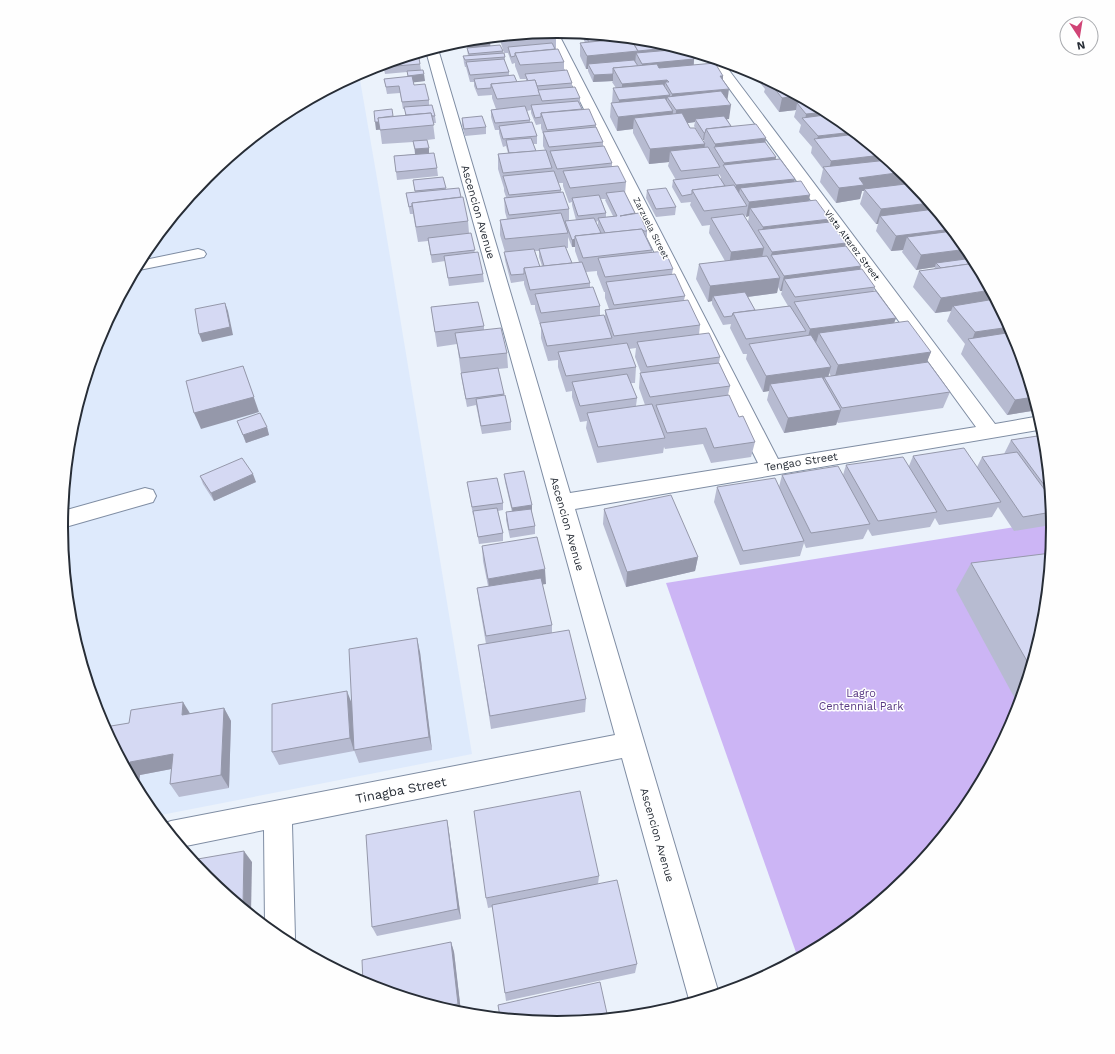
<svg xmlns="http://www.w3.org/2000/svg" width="1115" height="1054" font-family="'Work Sans',sans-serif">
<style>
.built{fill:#deeafc}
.green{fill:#ccb5f5}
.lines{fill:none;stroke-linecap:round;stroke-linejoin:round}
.minor-casing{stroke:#7f8da3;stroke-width:2}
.minor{fill:#fff;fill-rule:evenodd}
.wall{fill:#b7bbd1;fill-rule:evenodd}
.shaded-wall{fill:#9598aa}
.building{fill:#d5d9f3;stroke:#9598aa}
.labels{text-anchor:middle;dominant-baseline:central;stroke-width:3;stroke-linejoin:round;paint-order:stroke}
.far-street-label{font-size:9px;fill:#272d36;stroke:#fefefe}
.street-label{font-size:11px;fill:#272d36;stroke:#fefefe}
.park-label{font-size:11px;fill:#573782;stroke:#fefefe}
.near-street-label{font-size:13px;fill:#272d36;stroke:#fefefe}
.rim{fill:none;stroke:#272d36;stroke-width:2}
</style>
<rect width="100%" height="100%" fill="#ebf2fb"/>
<path class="built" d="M359,74L378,184L472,754L156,816L145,802L99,717L71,624L62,527L71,430L99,337L145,251L207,176L282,114Z"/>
<path class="green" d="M1053,521L1044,624L1016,717L970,803L908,878L833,940L798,958L666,583Z"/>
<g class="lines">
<g class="minor-casing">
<g id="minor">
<path d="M557,31L778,459L976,427L710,62L708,59L709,57L722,61L995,424L1040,416L1044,429L575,509L719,994L690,1003L622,758L292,824L295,938L292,945L282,939L265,925L264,830L181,847L163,824L171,821L615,735L426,51L437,48L438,49L570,493L758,463L546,32Z"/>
<path d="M198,249L204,251L206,254L204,257L134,271L140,261Z"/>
<path d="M145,488L153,490L156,496L153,502L62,528L63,511Z"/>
</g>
</g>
<use href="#minor" class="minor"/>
</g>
<g class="wall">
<path d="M554,31L556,35V49H555L564,62V71L572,83V87L580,98V103L582,109L596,125V127L603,142V146L612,163V166L626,182L625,194L635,214L647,231V238L652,250V252L673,269L672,274L685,296L684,300L700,325L699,335L720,357L719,363L730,386L728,395L739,417L755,442L751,457L711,463L703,444L665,449L664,447L663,453L597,463L586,428L587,421L580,422L572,397V391L566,392L558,367V360L548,361L541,338V328L535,309V305H531L524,284V281L511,283L505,260L504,252H505L500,235V220L507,219L505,212L504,198L506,197L504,191V188L498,169V154L508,153L506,146L503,147L499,133V130H495L491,117V110L496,109L492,98V95L478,96L474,86V82H470L466,67H465L464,63L463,56H468L467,48L468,47V42L462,43L461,40ZM499,37L504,53H508L512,64L515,63V66L520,79H526V81L517,82L509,76V72L505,62V57L503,53V51L490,46L489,38ZM531,110V113L536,125L541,124V128L543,134V146L545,150L536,151L533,144H537V136L530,122V120L527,111ZM558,183H563V186L569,203L572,202V205L576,220L569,221V209L561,192V190ZM601,199H606L605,200L613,216L606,217V213ZM598,221V225L601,233L596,222ZM568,237L572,247H575V251L579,262L572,263L566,248H568ZM535,251H539V257L542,266L540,267ZM597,271V274L604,292H605V298L609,309L605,310V317L600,315V306L590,287V283L586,272ZM636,348L635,357L641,373H640L639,388L645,405L636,406L637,398L631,383H635L636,367L629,349Z"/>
<path d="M584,34L654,41L697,53L696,59H694V65L723,76V81L727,100L729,119H727L731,126L766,143L776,159L809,201L830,222L846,243L845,246L861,266L860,269L875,287L873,292L896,318L894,323L931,352L926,363L950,392L943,408L838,423L837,422L836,425L784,433L767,400L769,391L763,392L746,359L747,354H743L730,328L731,324L723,325L712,304V301L708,302L696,279L699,264L725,261L709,233L710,225L702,226L690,205L691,202L681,203L672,187L673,180H676L668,166L669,162L649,164L633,133V129L617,131L610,117L611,103H612L613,88H616L612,82L613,81L593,82L588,71V69H586L580,56V43L585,42L584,41ZM695,122L694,126L703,140H704V142L690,128L687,123ZM719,174L721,177V180L725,186L719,177ZM745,215L746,217L749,216L748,222L745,217ZM778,287L780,291H782L781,294L788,306L755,310L748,297L777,293ZM829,373L831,376L828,377Z"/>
<path d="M456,42V45L444,46Z"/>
<path d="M413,55V58L420,64L421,70L425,81L413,82L414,85L429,100V105L435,116L436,123H433L435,139L427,140L429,153L437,168L438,176L397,180L394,156L415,154L413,142L382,144L380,129L376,130L393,116L405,115V109H403L400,93L387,94L384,79L408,77L407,72L385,74L383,64Z"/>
<path d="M738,66L748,69L833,115L906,184L914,183L934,208L933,210L1038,410L1007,415L961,354L965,344L947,321L951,311L935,313L913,287L919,271L934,269L935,267L916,270L902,252L903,250L891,251L876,231L878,224H876L860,204L864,191H862L860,199L836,203L820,182L823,169L811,153L812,147L799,132L801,125L794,117L796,110L779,112L764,92L765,89L752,73H744Z"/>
<path d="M462,118L486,127V134L465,136L462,125Z"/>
<path d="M443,177L446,189L461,197L468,221L469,233L475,253L483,274L484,282L449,286L445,261L432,263L428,241L418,242L413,214H410L406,193H415L413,180Z"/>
<path d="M647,190L676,207L675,215L656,217L646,198Z"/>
<path d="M431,307L484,326V330L507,353L508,368L498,369L504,395L511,422V430L482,434L476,405L467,407L462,381L461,373L457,344L437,347Z"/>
<path d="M237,421L267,427L269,435L246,443Z"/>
<path d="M1044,435L1053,522L1051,525L1014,531L998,507L992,517L939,525L935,518L930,527L872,536L868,529L863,539L806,548L804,543L800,556L740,565L714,502L717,487H779L782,475H843L846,465L909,466L913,456L977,467L982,457L1004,454L1011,440Z"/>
<path d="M504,474L532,505V513L535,526V534L510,538L506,520V512H512L505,482Z"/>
<path d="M200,476L256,482L214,501L203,484Z"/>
<path d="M467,482L503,503V510L498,511L503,533V541L479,544L474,515H473Z"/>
<path d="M604,509L698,557L695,571L626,587L603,524Z"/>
<path d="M482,546L546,584H542L552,625V633L586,699L585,712L491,729L478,645L486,644L479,603L477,588L488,586L483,561Z"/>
<path d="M971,563L1044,624L1019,706L956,590Z"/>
<path d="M420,652L432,750L359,763L354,750V751L279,765L272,752L352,704Z"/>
<path d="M224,708L231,721L229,788L179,797L170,784L171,769L140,775L138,790L105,727Z"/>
<path d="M447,820L449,832L461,919L377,936L372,927Z"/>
<path d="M599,876L598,884L637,964L635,973L506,1001L493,907L488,908L486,898Z"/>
<path d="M451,942L454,952L461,1012H457L367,985Z"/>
</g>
<g class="shaded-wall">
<path d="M462,40H467L468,42L462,43Z"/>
<path d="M490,43L491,49L470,51L469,44Z"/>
<path d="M677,47L697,53L696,59L642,64L638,57V51Z"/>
<path d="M638,51L637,56L636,53L635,65L588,64V69H586L587,56Z"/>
<path d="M694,59L693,73L642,78V64Z"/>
<path d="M744,68L752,71V73H744Z"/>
<path d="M424,74L425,81L409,83L408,76Z"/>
<path d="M613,74V81L593,82L594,75Z"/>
<path d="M720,76H723L722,90Z"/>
<path d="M667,80V86L665,82L664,94L622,98V84Z"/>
<path d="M729,89L727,103H671L672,94Z"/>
<path d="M670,95L669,100L667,97L666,109L618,114L619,100Z"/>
<path d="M798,96L820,107L797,103L796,110L779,112L782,98Z"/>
<path d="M731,105L729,119L697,122L695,119V122L675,125L676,110Z"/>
<path d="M673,111L672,125L634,118L633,129L617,131L618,117Z"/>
<path d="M828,112L833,115L805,121L806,114Z"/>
<path d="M394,120L395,128L376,130L375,122Z"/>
<path d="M854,132L869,144L816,142L818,136Z"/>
<path d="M704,133H705L704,140H703Z"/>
<path d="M766,138L764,153L715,148V144Z"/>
<path d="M705,144L703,158L670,151L669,162L649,164L650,149Z"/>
<path d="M429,148V155L415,157V149Z"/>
<path d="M882,155L889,160L828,174L831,161Z"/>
<path d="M776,157L773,172L724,166V163Z"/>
<path d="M904,172L909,177L905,186L864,189V191H862L860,199L836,203L839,188L859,178Z"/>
<path d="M795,179L792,194L740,188L738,200H734L736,185Z"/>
<path d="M810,195L807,210L750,208L749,216L746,217L749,202Z"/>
<path d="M930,203L934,208L931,217L880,216L878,224H876L881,209Z"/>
<path d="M830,219L827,234L761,235L763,227Z"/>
<path d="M952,229L962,242L907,237L903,250L891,251L896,236Z"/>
<path d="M575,239V247H572V240Z"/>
<path d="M846,243L842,258L771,255L768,267L772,252Z"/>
<path d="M764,248L761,263L729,267L731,252Z"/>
<path d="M968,249L970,252L976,262L936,263L935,267L916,270L921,255Z"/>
<path d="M861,266L856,282L784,279L782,291H780L784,276Z"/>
<path d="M780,278L777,293L715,301L713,296L712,301L708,302L710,286Z"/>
<path d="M991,290L998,304L953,306L951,311L935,313L941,298Z"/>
<path d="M225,303L228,311L233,335L202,342L199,334Z"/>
<path d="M896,318L890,333H819L816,343L806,345L810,329Z"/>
<path d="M1010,327L1016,337L971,343L975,332Z"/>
<path d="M931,352L925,367L834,380L838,365Z"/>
<path d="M243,366L259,412L201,429L194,413Z"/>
<path d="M831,367L827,381L824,377L823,383L770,384L769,391L763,392L766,376Z"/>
<path d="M1033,393L1038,410L1007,415L1015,400Z"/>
<path d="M841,410L836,425L784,433L788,418Z"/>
<path d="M267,427L269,435L246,443L243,435Z"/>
<path d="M253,474L256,482L214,501L211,493Z"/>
<path d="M532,505V513L513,516L512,508Z"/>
<path d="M698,557L695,571L626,587L627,572Z"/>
<path d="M545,569L546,584L490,593L488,579Z"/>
<path d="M417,638L420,652L432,750L429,737Z"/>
<path d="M347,691L352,704L354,751L350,738Z"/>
<path d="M183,702L191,715H182Z"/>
<path d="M224,708L231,721L229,788L221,775Z"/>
<path d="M173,754L182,767L140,775L138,790L129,772L130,762Z"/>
<path d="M447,820L449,832L461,919L458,909Z"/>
<path d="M244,851L252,862L251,914L243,907Z"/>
<path d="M451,942L454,952L461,1012L458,1004Z"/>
</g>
<g class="building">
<path d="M554,31L556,35L504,40L502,36Z"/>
<path d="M584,34H588L626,38L627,39L589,42Z"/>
<path d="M489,38L490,43L469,44L468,40Z"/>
<path d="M630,38L638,51L587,56L580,43Z"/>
<path d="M631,39H635L654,41L677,47L638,51Z"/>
<path d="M552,43L555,49L515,53V56L511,57L508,47Z"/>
<path d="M500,45L503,51L469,54L467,48Z"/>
<path d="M558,49L564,62L520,65L515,53Z"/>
<path d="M683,49L689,51L694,59L642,64L636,53Z"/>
<path d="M504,53L505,57L465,60L463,56Z"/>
<path d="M419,58L420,64L384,67L383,64L399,59Z"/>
<path d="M504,59L509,72L470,75L466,62Z"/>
<path d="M634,60L638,66L613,68V74L594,75L588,64Z"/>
<path d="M715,63L723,76H720L729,89L672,94L665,82H669L667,80L622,84L613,68L657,64L659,68Z"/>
<path d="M423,70L424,74L408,76L407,71Z"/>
<path d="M567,70L572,83L537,86L535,80L528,81L525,74Z"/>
<path d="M514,75L517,82L491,84V88L477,89L474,79Z"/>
<path d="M412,76L414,85L425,84L429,100L402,102L399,86L386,87L384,79Z"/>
<path d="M767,79L798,96L782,98Z"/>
<path d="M535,80L540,95L497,99L491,84Z"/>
<path d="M663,84L670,95L619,100L613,88Z"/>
<path d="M575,87L580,98L542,101L538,90Z"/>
<path d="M721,91L731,105L676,110L667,97Z"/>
<path d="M665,98L673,111L618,117L611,103Z"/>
<path d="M578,101L582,109L541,113V117L535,118L531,105Z"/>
<path d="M808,101L828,112L806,114L797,103Z"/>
<path d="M432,105L435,116H432L431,113L406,115L404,107Z"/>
<path d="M525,106L530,120L495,123L491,110Z"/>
<path d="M392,109L393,116L378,118L379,122H375L374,111Z"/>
<path d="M589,109L596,125L547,130L541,113Z"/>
<path d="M431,113L434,125L380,130L378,118Z"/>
<path d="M682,113L690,128H695L705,144L650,149L634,118Z"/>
<path d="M833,114L854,132L818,136L802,118Z"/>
<path d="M482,116L486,127L464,129L462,118Z"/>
<path d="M724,116L731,126L706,129L705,133H704L695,119Z"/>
<path d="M532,122L537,136L503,139L499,126Z"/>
<path d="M756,124L766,138L715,144L706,129Z"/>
<path d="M596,127L603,142L549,147L543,132Z"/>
<path d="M857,134L882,155L831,161L814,139Z"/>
<path d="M531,138L536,151L509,153L506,140Z"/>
<path d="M427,140L429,148L415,149L413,141Z"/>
<path d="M765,142L776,157L724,163L714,147Z"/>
<path d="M604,146L612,163L557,169L550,151Z"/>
<path d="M708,147L720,167L681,171L670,151Z"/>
<path d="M546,150L552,168L503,173L498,154Z"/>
<path d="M434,153L437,168L396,172L394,156Z"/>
<path d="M780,159L795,179L736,185L723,165Z"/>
<path d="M888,160L904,172L859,178L864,185L839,188L823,167Z"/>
<path d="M618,166L626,182L570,188L563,171Z"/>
<path d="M554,171L561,190L509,195L503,176Z"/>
<path d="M718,175L725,186L692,190V194L682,196L673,180Z"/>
<path d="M443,177L446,188L415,191L413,180Z"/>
<path d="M801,181L810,195L749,202L740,188Z"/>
<path d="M914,183L930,203L881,209L864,189Z"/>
<path d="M734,185L747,206L704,211L692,190Z"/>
<path d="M459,188L461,197L412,203V206L409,207L406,193Z"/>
<path d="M666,188L676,207L656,209L647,190Z"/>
<path d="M624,191L635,213L620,216L639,213L647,231H644L642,229L605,233L598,218L617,216L606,193Z"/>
<path d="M563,192L569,209L509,215L504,198Z"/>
<path d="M599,195L606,213L578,216L572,198Z"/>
<path d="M463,197L468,221L416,227L412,203Z"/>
<path d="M816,200L830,219L763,227L750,208Z"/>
<path d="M935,209L952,229L896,236L880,216Z"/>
<path d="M561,213L568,233L505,239L500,220Z"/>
<path d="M743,214L764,248L731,252L711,218Z"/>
<path d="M594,218L601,233L575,236V239L572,240L565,221Z"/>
<path d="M830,222L846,243L772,252L758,230Z"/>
<path d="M642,229L652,250L583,258L575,236Z"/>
<path d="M953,231L968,249L921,255L907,237Z"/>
<path d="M471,233L475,250L431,255L428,238Z"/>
<path d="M565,246L572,263L544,266L539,249Z"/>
<path d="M846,246L861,266L784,276L771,255Z"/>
<path d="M534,249L540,267L524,268V274L511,275L504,252Z"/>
<path d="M665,251L673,269L605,277L598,258Z"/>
<path d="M478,252L483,274L448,278L444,256Z"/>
<path d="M767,256L780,278L710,286L699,264Z"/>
<path d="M973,258L976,263L941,268L936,263Z"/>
<path d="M582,262L590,283L530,290L524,268Z"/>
<path d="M976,263L991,290L941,298L919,271Z"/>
<path d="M862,269L875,287L795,297L784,279Z"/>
<path d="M675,274L685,296L614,305L606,282Z"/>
<path d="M593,287L600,306L541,313L535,294Z"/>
<path d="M876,291L896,318L810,329L794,302Z"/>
<path d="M745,292L755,310L733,313L732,316L724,317L713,296Z"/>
<path d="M995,299L1010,327L975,332L953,306Z"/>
<path d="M688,300L700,325L614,336L605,310Z"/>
<path d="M478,302L484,326L435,332L431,307Z"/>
<path d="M225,303L230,327L199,334L195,309Z"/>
<path d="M790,306L806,331L746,339L733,313Z"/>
<path d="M604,315L612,338L547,346L540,323Z"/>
<path d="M908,321L931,352L838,365L819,333Z"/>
<path d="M501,328L507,353L460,358L455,333Z"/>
<path d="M1013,332L1016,337L1034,397L1015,400L968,339Z"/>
<path d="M709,333L720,357L647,367L637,342Z"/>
<path d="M811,335L831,367L766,376L749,344Z"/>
<path d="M627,343L636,367L566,376L558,352Z"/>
<path d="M928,362L950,392L842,408L824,377Z"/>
<path d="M719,363L730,386L650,397L640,373Z"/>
<path d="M243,366L254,397L194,413L186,381Z"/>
<path d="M498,368L504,394L466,399L461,373Z"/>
<path d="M627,374L637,398L580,406L572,382Z"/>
<path d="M822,377L841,410L788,418L770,384Z"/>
<path d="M505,395L511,422L481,426L476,399Z"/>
<path d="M729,395L739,417L743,416L755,442L714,448L706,428L667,433L656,405Z"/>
<path d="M652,404L665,438L598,447L587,413Z"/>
<path d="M260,413L267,427L243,435L237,421Z"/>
<path d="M1044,435L1050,493L1011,440Z"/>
<path d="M964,448L1001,502L947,511L913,456Z"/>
<path d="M1017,452L1050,497L1052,512L1023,517L982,457Z"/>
<path d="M903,457L937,512L878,521L846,465Z"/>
<path d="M242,458L253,474L211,493L200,476Z"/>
<path d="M838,466L870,524L811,533L782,475Z"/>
<path d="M524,471L532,505L512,508L504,474Z"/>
<path d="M497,478L503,503L472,507L467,482Z"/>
<path d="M775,478L804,541L743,551L717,487Z"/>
<path d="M671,495L698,557L627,572L604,509Z"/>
<path d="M497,508L503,533L478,537L473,511Z"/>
<path d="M531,509L535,526L509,530L506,512Z"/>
<path d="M537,537L545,569L488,579L482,546Z"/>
<path d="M1051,553L1044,624L1031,668L971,563Z"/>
<path d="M541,578L552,625L486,636L477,588Z"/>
<path d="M569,630L586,699L490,716L478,645Z"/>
<path d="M417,638L429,737L354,750L349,649Z"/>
<path d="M347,691L350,738L272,752V704Z"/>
<path d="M183,702L182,715L224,708L221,775L170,784L173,754L130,762L129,772L105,727L129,723L131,710Z"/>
<path d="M580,791L599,876L486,898L474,811Z"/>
<path d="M447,820L458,909L372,927L366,835Z"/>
<path d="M244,851L243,907L207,878L192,860Z"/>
<path d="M617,880L637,964L505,993L492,905Z"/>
<path d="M451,942L458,1004L440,1007L367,985L363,983L362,960Z"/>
<path d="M600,982L608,1018L557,1023L500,1017L498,1005Z"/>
<path d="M480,1012V1015L470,1014Z"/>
</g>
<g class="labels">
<g class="far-street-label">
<text transform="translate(651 228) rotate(63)">Zarzuela Street</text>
<text transform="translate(852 245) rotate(53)">Vista Altarez Street</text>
</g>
<g class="street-label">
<text transform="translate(478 212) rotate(74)">Ascencion Avenue</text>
<text transform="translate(801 462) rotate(-9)">Tengao Street</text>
<text transform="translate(567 524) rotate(74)">Ascencion Avenue</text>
<text transform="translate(657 835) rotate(74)">Ascencion Avenue</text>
</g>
<g class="park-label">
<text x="861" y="693">Lagro<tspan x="861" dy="13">Centennial Park</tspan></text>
</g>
<g class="near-street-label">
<text transform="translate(401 790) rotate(-11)">Tinagba Street</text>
</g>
</g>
<path d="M0 0H1115V1054H0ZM68 527a489 489 0 1 1 978 0a489 489 0 1 1-978 0Z" fill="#fefefe" fill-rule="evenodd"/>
<path class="rim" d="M68 527a489 489 0 1 1 978 0a489 489 0 1 1-978 0Z"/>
<g transform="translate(1079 36) rotate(168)"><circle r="19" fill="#fefefe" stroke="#a8aaae"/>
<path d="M0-3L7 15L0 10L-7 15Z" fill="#d04476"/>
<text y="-6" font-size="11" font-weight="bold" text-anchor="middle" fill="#272d36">N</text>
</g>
</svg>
